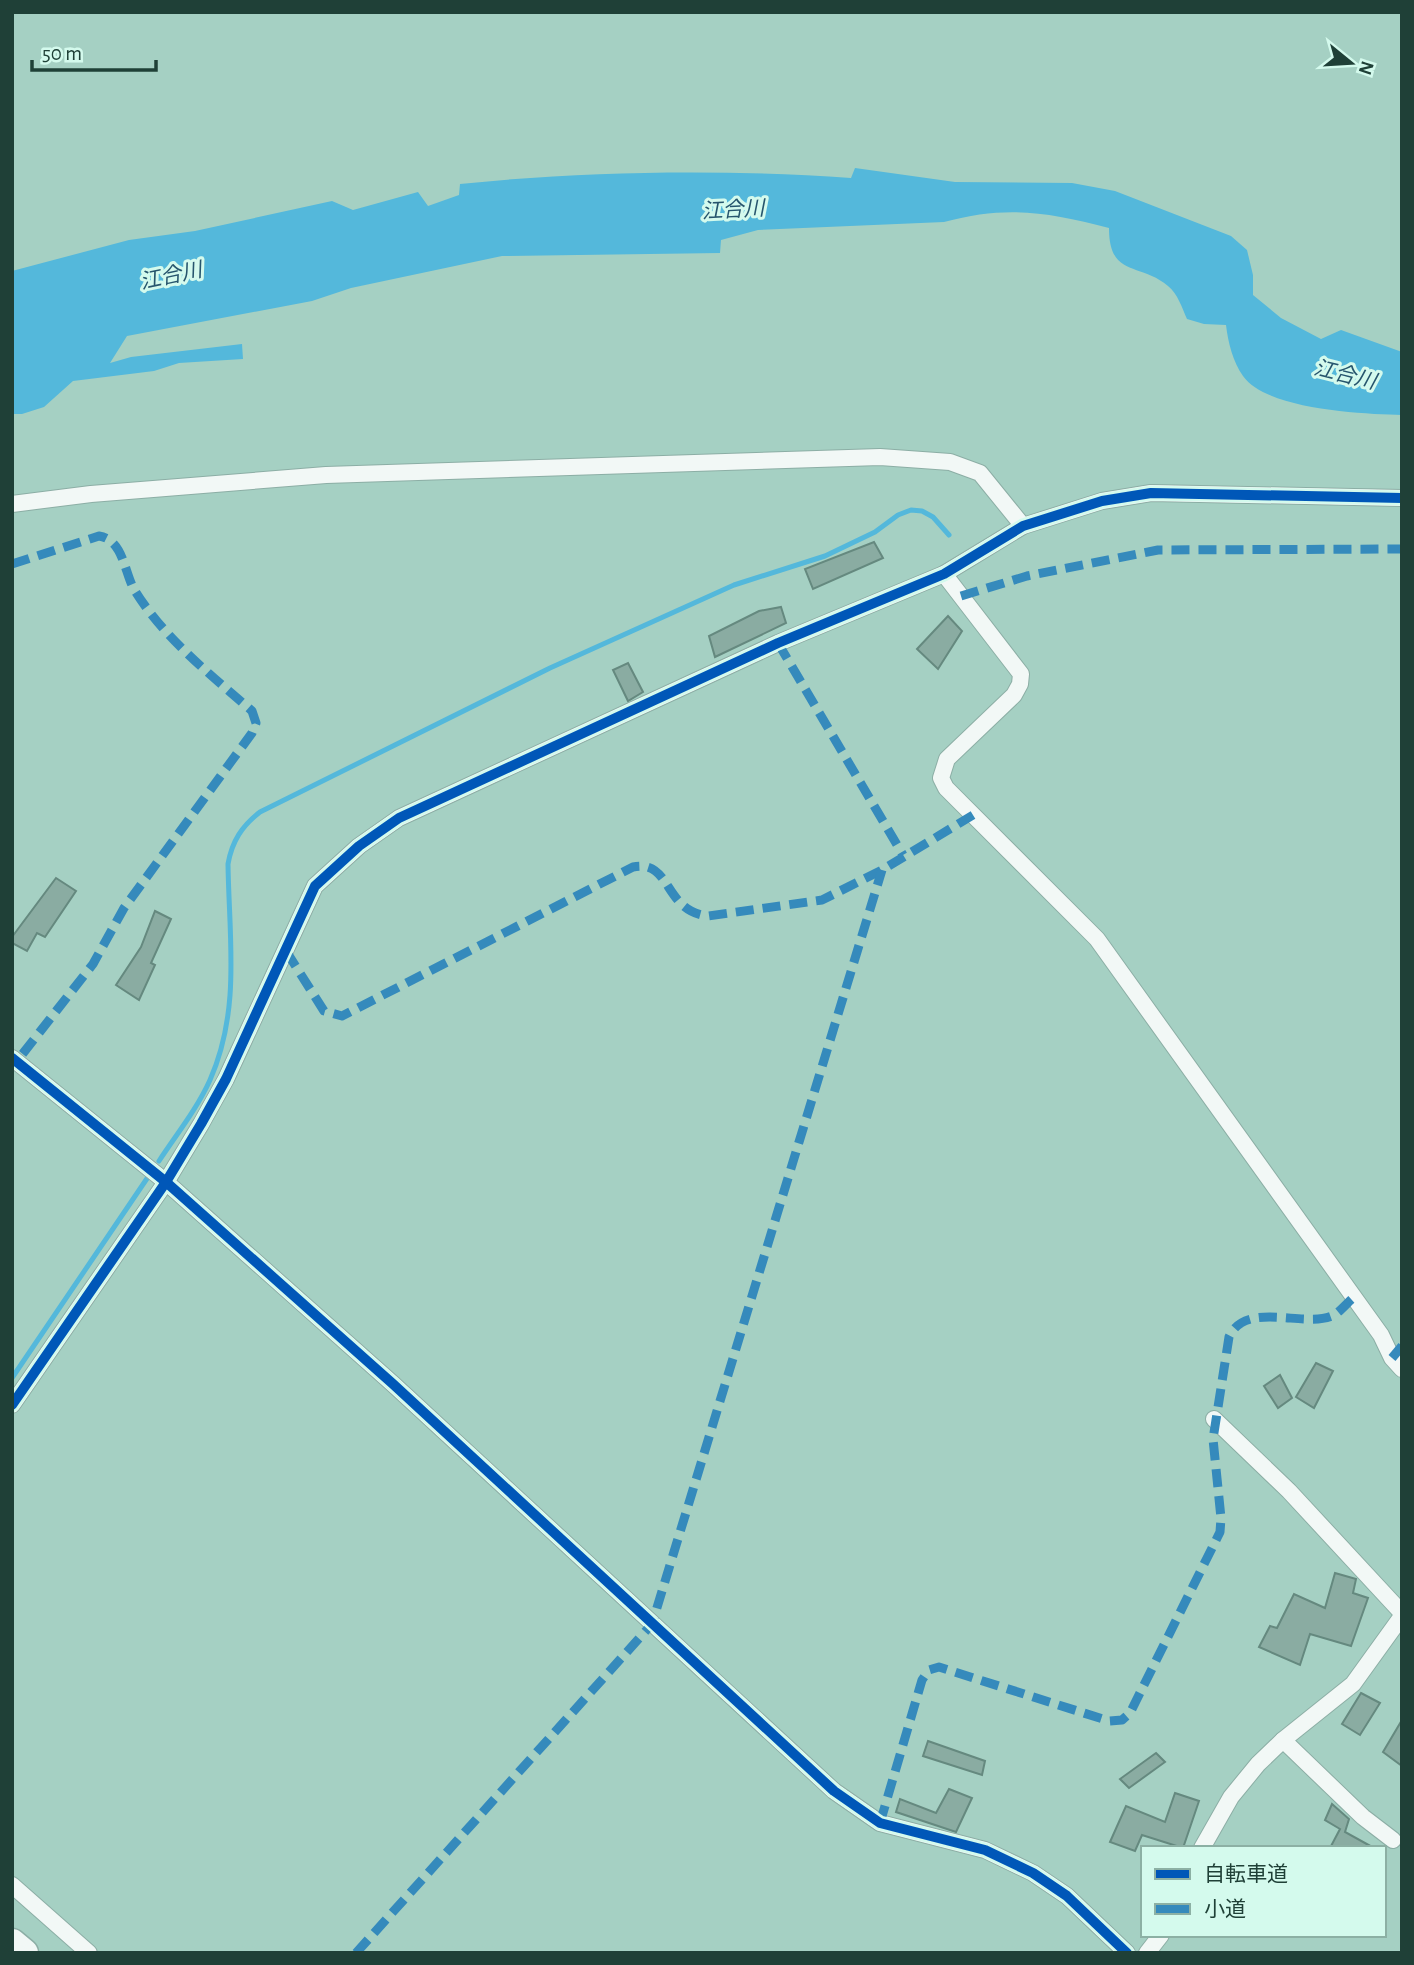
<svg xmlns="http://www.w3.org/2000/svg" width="1414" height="1965" font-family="'Alegreya Sans','Noto Sans JP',sans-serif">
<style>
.water{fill:#54b8db}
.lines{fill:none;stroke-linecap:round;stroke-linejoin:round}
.stream{stroke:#54b8db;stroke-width:5}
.building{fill:#8aaca2;stroke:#65897f;stroke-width:2}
.street-casing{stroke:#8caea5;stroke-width:18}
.highway-casing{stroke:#8caea5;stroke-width:31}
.street{stroke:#f2f8f6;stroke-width:16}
.highway{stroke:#f2f8f6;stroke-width:28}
.quiet{stroke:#358abc;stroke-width:9;stroke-dasharray:18 9;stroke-linecap:butt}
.cycleway-casing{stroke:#d4faed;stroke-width:15}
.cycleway{stroke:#0057b8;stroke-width:10}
.labels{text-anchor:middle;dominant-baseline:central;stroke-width:6;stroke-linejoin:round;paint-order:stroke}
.water-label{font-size:21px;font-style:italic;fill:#26556d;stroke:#d4faed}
</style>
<rect width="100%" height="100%" fill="#a5d0c3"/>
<path class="water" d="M855,168L955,182L1072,183L1115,191L1231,236L1247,250L1253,275V295L1281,318L1321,339L1341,330L1402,352V415C1363,414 1267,410 1243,376C1233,362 1228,342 1226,325L1204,324L1187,319C1182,308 1178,294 1168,286C1140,262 1109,278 1109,228C1048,212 1006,205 944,222L758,230L721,240L720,253L502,256L351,288L312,301L127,336L110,363L131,357L242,344L243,359L179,363L154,371L73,381L44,407L22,414H12V271L129,240L195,231L332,201L353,210L418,192L428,206L459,195L460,184C586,171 724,169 851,178Z"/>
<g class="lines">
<g class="stream">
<path d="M159,1161C176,1135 197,1109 210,1080C241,1010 229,938 228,864C232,841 242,826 260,812L550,668L734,585L825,556L875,532L898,515L911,510L922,511L933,517L949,535"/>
<path d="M12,1378L148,1177"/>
</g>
</g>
<g class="building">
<path d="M874,542L883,558L813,589L805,569Z"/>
<path d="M781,607L786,623L715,657L709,636L759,611Z"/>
<path d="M948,616L962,631L938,669L917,649Z"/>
<path d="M628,663L643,692L628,701L613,670Z"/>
<path d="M56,878L76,891L45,937L37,933L27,951L12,943V937Z"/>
<path d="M155,911L171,919L151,963L155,965L139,1000L116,985L141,947Z"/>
<path d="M1316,1363L1333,1371L1314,1408L1296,1397Z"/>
<path d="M1280,1375L1292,1398L1278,1408L1264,1386Z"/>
<path d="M1335,1573L1356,1579L1353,1593L1368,1598L1351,1646L1310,1634L1300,1665L1259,1647L1270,1626L1277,1628L1294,1594L1325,1608Z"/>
<path d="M1361,1693L1380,1703L1360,1735L1342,1724Z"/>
<path d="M1402,1720V1766L1383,1752Z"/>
<path d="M928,1741L985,1761L982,1775L923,1756Z"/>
<path d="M1156,1753L1165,1762L1129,1788L1120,1779Z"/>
<path d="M949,1789L972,1798L956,1832L896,1812L900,1799L936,1813Z"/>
<path d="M1175,1793L1199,1801L1183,1848L1142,1835L1135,1851L1110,1842L1126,1806L1165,1822Z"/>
<path d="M1332,1804L1349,1819L1345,1832L1374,1848H1330L1340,1829L1325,1820Z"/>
</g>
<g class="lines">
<g class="street-casing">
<g id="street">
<path d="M12,504L91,494L326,475L880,457L950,462L980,473L1023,526"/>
<path d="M944,574L1021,674L1020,684L1014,695L947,759L941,778L946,788L1097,939L1381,1335L1392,1358L1402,1369"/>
<path d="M12,1058L166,1182L393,1384L834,1791L880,1823L985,1850L1033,1873L1067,1896L1127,1953"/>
<path d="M12,1405L166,1182L201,1124L226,1079L315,886L359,846L399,818L778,643L944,574L1023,526L1102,501L1151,493L1402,498"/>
<path d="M1214,1419L1289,1491L1402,1613"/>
<path d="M1283,1740L1363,1817L1393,1840"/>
<path d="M1202,1848L1231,1797L1258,1764L1283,1740L1353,1684L1402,1616"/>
<path d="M12,1885L89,1953"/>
<path d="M1147,1953L1161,1935"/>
</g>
</g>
<g class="highway-casing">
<path id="highway" d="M12,1943L24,1953"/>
</g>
<use href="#street" class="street"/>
<use href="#highway" class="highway"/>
<g class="quiet">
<path d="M12,564L99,536C124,540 124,573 135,591C165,639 210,674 252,711L256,723L252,733L124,908L93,964L17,1061"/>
<path d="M961,596L1027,576L1158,550L1402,549"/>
<path d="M778,643L903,855"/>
<path d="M286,951L324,1011L342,1016L633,867C672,859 663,911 708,916L822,900L882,870L973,815"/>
<path d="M1392,1358L1402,1346"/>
<path d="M880,1823L922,1680L929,1670L939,1667L1109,1721L1122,1720L1130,1713L1220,1532L1221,1518L1213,1439L1229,1337C1246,1300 1303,1328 1332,1316C1339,1313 1347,1303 1353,1298"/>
<path d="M356,1953L652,1624L882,870"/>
</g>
<g class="cycleway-casing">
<g id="cycleway">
<path d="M12,1058L166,1182L393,1384L834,1791L880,1823L985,1850L1033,1873L1067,1896L1127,1953"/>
<path d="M12,1405L166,1182L201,1124L226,1079L315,886L359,846L399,818L778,643L944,574L1023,526L1102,501L1151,493L1402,498"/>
</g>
</g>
<use href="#cycleway" class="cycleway"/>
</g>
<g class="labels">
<g class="water-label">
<text transform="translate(733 210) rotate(-3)">江合川</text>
<text transform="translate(171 276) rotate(-12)">江合川</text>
<text transform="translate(1345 375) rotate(14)">江合川</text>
</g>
</g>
<rect width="1414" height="1965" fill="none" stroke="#1f4037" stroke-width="28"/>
<rect x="1141" y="1846" width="245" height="91" fill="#d4faed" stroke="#8cb0a4" stroke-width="2"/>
<rect x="1155" y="1869" width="35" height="10" fill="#0057b8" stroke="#8cb0a4" stroke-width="2"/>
<text x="1204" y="1881" font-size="21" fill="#1f4037">自転車道</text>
<rect x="1155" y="1904" width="35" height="10" fill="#358abc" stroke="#8cb0a4" stroke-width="2"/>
<text x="1204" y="1916" font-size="21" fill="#1f4037">小道</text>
<g transform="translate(1351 63) rotate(108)" stroke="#d4faed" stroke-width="5" paint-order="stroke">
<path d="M0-5L12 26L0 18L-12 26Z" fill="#1f4037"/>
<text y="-10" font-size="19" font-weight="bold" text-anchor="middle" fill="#1f4037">N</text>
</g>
<path d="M32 60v10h124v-10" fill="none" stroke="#1f4037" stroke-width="3.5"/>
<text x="42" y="60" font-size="21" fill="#1f4037" stroke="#d4faed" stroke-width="5" paint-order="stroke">50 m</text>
</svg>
